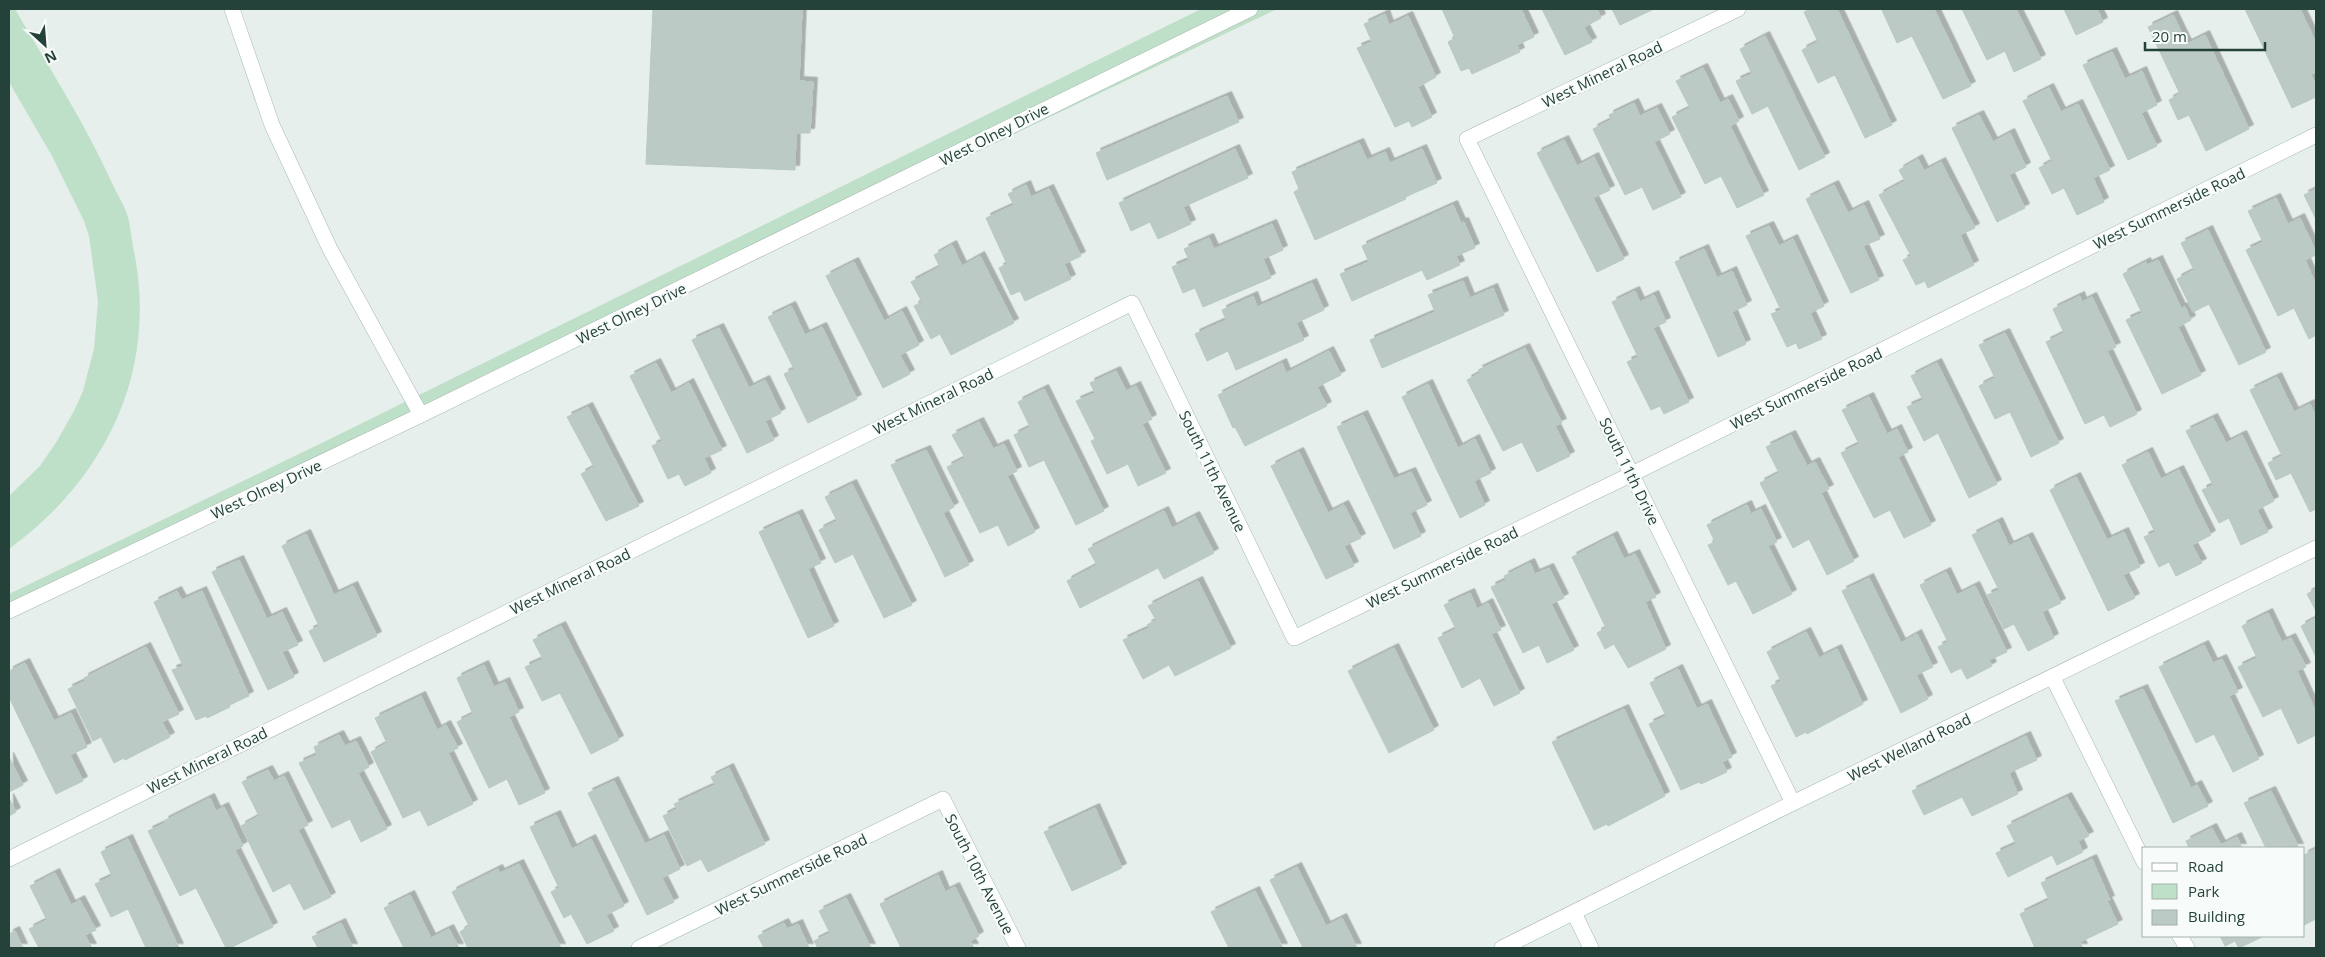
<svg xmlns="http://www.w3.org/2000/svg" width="2325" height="957" font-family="'Open Sans',sans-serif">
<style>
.green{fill:#bfe0c8}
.building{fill:#bbcac4;stroke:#b8c9c2;filter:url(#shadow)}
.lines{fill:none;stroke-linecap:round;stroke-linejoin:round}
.minor-casing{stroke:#a8b8b2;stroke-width:16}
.minor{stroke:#fff;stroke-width:15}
.labels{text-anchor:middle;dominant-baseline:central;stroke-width:4.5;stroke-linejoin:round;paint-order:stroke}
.street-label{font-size:15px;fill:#24423a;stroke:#f7fbf9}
</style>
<defs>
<filter id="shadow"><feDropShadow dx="4.5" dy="-4.5" stdDeviation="0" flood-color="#0004"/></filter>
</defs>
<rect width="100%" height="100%" fill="#e6efeb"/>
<g class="green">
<path d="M9,9H15C48,66 85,123 112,183C117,194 123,203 127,214C131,226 131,238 134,251C158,372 106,478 9,549V496L40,466L57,441L75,409L83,391L94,349L98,301L89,236L84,221L52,156L9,82Z"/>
<path d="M1201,9H1277L9,612V594L334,437Z"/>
</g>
<g class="building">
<path d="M653,9H802L799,81L813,82L810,133H796L795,170L646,164Z"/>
<path d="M1442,9H1521L1534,37L1517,45L1520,52L1472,74L1469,68L1461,71L1448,42L1455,38Z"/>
<path d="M1542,9H1597L1601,18L1584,27L1592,42L1565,55Z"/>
<path d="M1612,9H1654L1620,25Z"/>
<path d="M1810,9H1837L1892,125L1865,138L1835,75L1818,83L1802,50L1818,42L1804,12Z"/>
<path d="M1885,9H1934L1971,86L1943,99L1912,36L1897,43L1882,10Z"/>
<path d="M1962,9H2016L2041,59L2014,72L2005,51L1987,60Z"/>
<path d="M2064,9H2097L2103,22L2076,35Z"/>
<path d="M2245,9H2300L2316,43V72L2311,75L2316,85V97L2292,108Z"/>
<path d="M1385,14L1389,25L1408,16L1436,77L1418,87L1432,117L1412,127L1409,121L1395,127L1357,48L1372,42L1364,24Z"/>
<path d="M2173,15L2187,44L2205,35L2249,129L2206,151L2189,115L2178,120L2169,100L2180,94L2148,27Z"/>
<path d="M1765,36L1825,157L1799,170L1768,106L1752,114L1736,81L1752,74L1740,49Z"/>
<path d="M2112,52L2125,79L2142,71L2157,105L2141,113L2157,146L2128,160L2083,65Z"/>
<path d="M1703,68L1720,103L1728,99L1739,121L1730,126L1764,195L1737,208L1721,176L1705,184L1672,117L1690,108L1676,81Z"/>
<path d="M2049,88L2061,112L2078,104L2110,170L2093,178L2104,202L2077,215L2064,188L2052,194L2039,168L2052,161L2023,101Z"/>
<path d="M1227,96L1239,122L1107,180L1096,153Z"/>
<path d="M1634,103L1640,116L1657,108L1670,134L1654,142L1681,197L1653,210L1642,187L1625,195L1593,129L1611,120L1609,115Z"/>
<path d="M1979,115L1993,142L2010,133L2026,167L2009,175L2025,208L1997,222L1952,128Z"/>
<path d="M1564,140L1577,166L1594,157L1610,190L1593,198L1624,259L1597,272L1537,153Z"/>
<path d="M1359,143L1367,160L1385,152L1390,163L1422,149L1437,183L1405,197L1406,199L1315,240L1294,192L1299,189L1292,172Z"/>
<path d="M1235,149L1248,178L1183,207L1191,224L1158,239L1150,222L1131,231L1119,203Z"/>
<path d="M1918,159L1924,171L1941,162L1975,228L1960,235L1974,265L1928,288L1925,281L1916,285L1903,260L1911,256L1879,195L1905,181L1899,170Z"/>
<path d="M1026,185L1031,197L1049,189L1081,256L1064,264L1071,279L1025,301L1020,291L1011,295L999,268L1007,264L986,218L1014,205L1008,194Z"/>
<path d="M1834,185L1848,213L1864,205L1880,239L1863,246L1879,280L1851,293L1806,199Z"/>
<path d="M2316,189V219L2304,195Z"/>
<path d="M2276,198L2288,224L2300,218L2316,252V255L2305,260L2316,285V335L2309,339L2294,308L2278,316L2246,250L2263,242L2248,211Z"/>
<path d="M1453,205L1461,223L1464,222L1475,248L1456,256L1460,265L1427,280L1422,270L1352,301L1340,274L1369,262L1362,246Z"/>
<path d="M1272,224L1283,250L1263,259L1271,278L1203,307L1195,288L1183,293L1172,267L1189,260L1184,249L1209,238L1214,249Z"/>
<path d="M1769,226L1779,246L1793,239L1824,306L1810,313L1822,339L1799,349L1796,343L1787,347L1771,314L1781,310L1746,236Z"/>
<path d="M2208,230L2266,352L2239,365L2209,304L2193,312L2177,279L2194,270L2181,243Z"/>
<path d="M952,245L962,266L980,256L1014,323L951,355L940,334L931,339L914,306L922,302L911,282L940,267L934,255Z"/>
<path d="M1704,249L1717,278L1732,271L1747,305L1732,312L1746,344L1718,357L1675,262Z"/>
<path d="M2158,260L2181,308L2185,307L2191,320L2178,327L2201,375L2162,394L2126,320L2142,313L2123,274L2146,262L2147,265Z"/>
<path d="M854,262L884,321L902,311L919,345L900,355L910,374L883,388L826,276Z"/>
<path d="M1463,281L1470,298L1493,288L1504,315L1382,368L1370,340L1435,312L1428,295Z"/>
<path d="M1312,283L1324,310L1296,323L1304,340L1236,370L1228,351L1207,361L1195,334L1226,320L1222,310L1253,296L1257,307Z"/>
<path d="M1635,291L1640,302L1654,295L1666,322L1653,328L1689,402L1664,414L1660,406L1651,410L1627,362L1638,357L1612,302Z"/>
<path d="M2080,296L2082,302L2092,297L2116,347L2107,351L2137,414L2110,427L2104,415L2085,424L2046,342L2064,333L2053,309Z"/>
<path d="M791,306L805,335L822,327L857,399L808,423L784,374L794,369L768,317Z"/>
<path d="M719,328L749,388L765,380L781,413L765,421L774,440L747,453L692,340Z"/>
<path d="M2005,333L2059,443L2031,457L2010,412L1995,419L1979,386L1995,378L1979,345Z"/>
<path d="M1525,348L1562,423L1555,426L1570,456L1537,472L1522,442L1503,451L1467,380L1480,373L1478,370Z"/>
<path d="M1329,351L1341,375L1317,387L1327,406L1245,446L1235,427L1233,428L1218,395L1282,363L1286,373Z"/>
<path d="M656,363L671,393L689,383L722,450L704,458L711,473L685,486L679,474L668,479L652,446L662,441L630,376Z"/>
<path d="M1937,363L1997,484L1969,498L1938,433L1924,441L1907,407L1923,400L1911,376Z"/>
<path d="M1116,371L1126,391L1136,386L1152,419L1142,424L1166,473L1138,486L1128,464L1107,474L1091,441L1095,439L1076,401L1095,393L1090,383Z"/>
<path d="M2277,377L2294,412L2310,404L2316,417V509L2310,512L2291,473L2276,480L2268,463L2282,456L2250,390Z"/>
<path d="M1428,384L1458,448L1475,439L1491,473L1474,481L1485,505L1460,518L1402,397Z"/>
<path d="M1044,389L1104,511L1076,525L1044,460L1029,467L1014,435L1030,427L1018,402Z"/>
<path d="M1869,397L1887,434L1897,429L1908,452L1898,457L1931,525L1904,538L1890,510L1874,518L1841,453L1859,444L1842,410Z"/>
<path d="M588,407L639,506L606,521L581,474L594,467L567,417Z"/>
<path d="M1363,415L1394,479L1411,472L1427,505L1410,513L1421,536L1394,549L1337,427Z"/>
<path d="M2213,418L2226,443L2242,435L2274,501L2257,510L2268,532L2241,545L2229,518L2219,523L2202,490L2213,485L2186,431Z"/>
<path d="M979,422L993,449L1004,444L1017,471L1007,476L1035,532L1008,546L998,525L980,533L947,467L965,458L952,435Z"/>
<path d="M1791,435L1807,466L1815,462L1829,489L1821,493L1854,561L1827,575L1809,539L1793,548L1760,483L1779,473L1766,447Z"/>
<path d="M926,450L954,507L943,513L969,565L945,577L891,465Z"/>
<path d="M1299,452L1328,513L1344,505L1361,538L1344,546L1354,566L1326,579L1271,466Z"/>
<path d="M2148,452L2161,479L2179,470L2211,535L2192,545L2202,563L2176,576L2169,562L2159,567L2144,537L2155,532L2122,465Z"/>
<path d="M2076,477L2107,540L2124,532L2140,567L2123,575L2135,598L2108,611L2050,490Z"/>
<path d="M852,484L912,605L884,618L853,554L835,563L819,530L837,521L825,497Z"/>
<path d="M1747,505L1751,514L1761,509L1777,542L1768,546L1792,594L1753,614L1736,581L1728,585L1708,545L1715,542L1707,525Z"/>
<path d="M1164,511L1172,528L1195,516L1214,553L1164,579L1158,568L1080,608L1067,581L1097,565L1088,549Z"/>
<path d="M798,514L821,563L808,569L834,626L808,638L759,532Z"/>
<path d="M1998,522L2009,546L2028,537L2061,603L2042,612L2054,638L2028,651L2014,624L2004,629L1987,595L1999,590L1972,535Z"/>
<path d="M306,534L334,595L353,586L377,636L324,662L309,631L319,626L282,546Z"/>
<path d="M1613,536L1624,559L1635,554L1656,597L1645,602L1666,649L1628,668L1614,644L1605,649L1597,633L1606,628L1572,557Z"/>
<path d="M239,560L267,619L282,612L298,645L282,652L294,677L268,690L212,572Z"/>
<path d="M1530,563L1535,574L1549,568L1564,598L1551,604L1574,650L1547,663L1539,645L1523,653L1491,587L1506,580L1504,576Z"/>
<path d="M1946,572L1957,595L1975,586L2007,652L1989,660L1992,666L1967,679L1961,668L1951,673L1938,647L1948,642L1920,585Z"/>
<path d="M1869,578L1901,643L1917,634L1933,667L1916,675L1928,699L1901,713L1842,591Z"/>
<path d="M1198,581L1231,648L1175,676L1169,665L1143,679L1123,640L1149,628L1147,625L1156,620L1148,606Z"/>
<path d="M2316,589V611L2307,594Z"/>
<path d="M177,591L182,600L202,591L249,696L229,705L230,707L207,718L206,716L196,720L172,670L183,666L154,602Z"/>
<path d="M1470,593L1477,609L1488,603L1501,630L1491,634L1520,693L1494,706L1480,678L1462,688L1438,638L1456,629L1444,605Z"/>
<path d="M2268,613L2282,642L2291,638L2306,667L2297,671L2316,712V735L2298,744L2281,708L2263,717L2238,667L2257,658L2242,626Z"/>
<path d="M2316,618V657L2301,626Z"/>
<path d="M561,626L619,740L591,754L560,693L542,701L525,667L543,659L533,640Z"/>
<path d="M1806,632L1819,658L1837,649L1863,704L1807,734L1806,732L1796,737L1771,686L1781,681L1767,652Z"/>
<path d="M2204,645L2213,663L2222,659L2238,692L2229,696L2259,759L2233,772L2214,734L2196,743L2159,667Z"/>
<path d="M146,647L179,714L162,722L170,737L125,760L124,758L114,763L101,737L93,741L68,689L85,681L84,678Z"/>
<path d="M1394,648L1434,730L1389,753L1348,671Z"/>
<path d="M25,663L54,721L71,713L87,747L70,755L83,781L56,794L9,697V671Z"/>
<path d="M484,665L494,687L505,682L519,712L509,717L545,793L519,805L507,779L489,788L457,722L473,714L457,678Z"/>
<path d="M1678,669L1697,709L1707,704L1732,757L1722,762L1727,772L1701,784L1699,782L1681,790L1649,724L1666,716L1650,683Z"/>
<path d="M2143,689L2191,788L2197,785L2208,806L2173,823L2115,701Z"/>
<path d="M421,696L437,730L446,725L458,748L448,753L473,804L428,826L420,810L403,818L371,752L387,743L375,718Z"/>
<path d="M1624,709L1665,796L1608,826L1607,824L1594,830L1552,742Z"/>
<path d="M339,735L345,746L356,741L369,767L358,773L387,829L361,842L350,819L332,828L299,763L317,755L314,747Z"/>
<path d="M2026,736L2037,760L2009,773L2018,794L1972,816L1962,797L1924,815L1912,791Z"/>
<path d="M9,757L23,785L9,792Z"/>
<path d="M729,768L765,844L708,872L701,859L687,866L663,816L677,809L674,804L715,785L711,777Z"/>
<path d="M268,770L274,781L284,776L308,825L298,830L331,897L304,910L290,883L273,892L241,826L259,816L242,782Z"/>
<path d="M614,781L645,844L664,835L680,869L662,878L674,902L647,915L588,793Z"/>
<path d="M2271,791L2299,848H2266L2244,803Z"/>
<path d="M2067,797L2089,836L2078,841L2083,852L2057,865L2052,855L2008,877L1996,853L2016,844L2007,826Z"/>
<path d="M9,798L16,812L9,816Z"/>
<path d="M210,798L216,811L224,807L243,846L235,850L273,927L230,948H226L196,888L180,896L148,831L165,823L164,821Z"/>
<path d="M1095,808L1122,868L1072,891L1044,832Z"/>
<path d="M556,815L572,849L591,839L624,906L606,915L614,931L587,944L571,914L564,918L551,892L559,888L530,827Z"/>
<path d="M2212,828L2221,845L2237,837L2242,848H2189L2186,841Z"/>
<path d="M128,839L179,948H146L128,909L111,917L95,884L112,876L101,852Z"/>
<path d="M2316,849V919L2304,925V855Z"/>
<path d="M2092,859L2110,900L2107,901L2118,924L2080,942L2083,948H2035L2020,914L2049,900L2041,883Z"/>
<path d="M519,864L561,948H468L460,932L469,926L452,892L498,869L500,873Z"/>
<path d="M1297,867L1326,926L1342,918L1357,948H1303L1270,880Z"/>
<path d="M55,873L71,905L80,900L96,930L85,935L92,948H39L29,929L47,920L30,886Z"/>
<path d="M938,875L945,892L955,887L979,936L970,941L974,948H901L880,904Z"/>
<path d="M1255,891L1283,948H1229L1211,912Z"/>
<path d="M410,895L431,938L449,929L459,948H404L384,908Z"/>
<path d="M846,898L871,948H818L814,941L830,933L819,911Z"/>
<path d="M341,923L353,948H318L312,937Z"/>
<path d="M784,923L787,929L798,924L809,948H764L758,936Z"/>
<path d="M15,931L23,948H9V934Z"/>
<path d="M2220,936H2264L2239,948L2235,941L2225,946Z"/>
</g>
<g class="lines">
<g class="minor-casing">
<g id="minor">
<path d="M232,9L272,125L330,249L421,415"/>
<path d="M1738,9L1467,139L1793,803"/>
<path d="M9,611L421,415L1250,9"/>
<path d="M2053,678L2144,862"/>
<path d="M9,859L1132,303L1294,638L1632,474L2316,135"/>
<path d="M1574,913L1591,948"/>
<path d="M2180,936L2187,948"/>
<path d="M639,948L943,799L1018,948"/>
<path d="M1502,948L1793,803L2316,548"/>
</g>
</g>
<use href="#minor" class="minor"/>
</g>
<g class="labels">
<g class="street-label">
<text transform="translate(1602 74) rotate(-26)">West Mineral Road</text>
<text transform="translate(994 134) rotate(-27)">West Olney Drive</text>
<text transform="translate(2169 208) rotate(-26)">West Summerside Road</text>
<text transform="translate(631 313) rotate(-26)">West Olney Drive</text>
<text transform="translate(1806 388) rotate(-26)">West Summerside Road</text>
<text transform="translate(933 401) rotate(-26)">West Mineral Road</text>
<text transform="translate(1213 471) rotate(64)">South 11th Avenue</text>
<text transform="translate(1630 471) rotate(64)">South 11th Drive</text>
<text transform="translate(266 489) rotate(-25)">West Olney Drive</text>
<text transform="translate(1442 567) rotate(-26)">West Summerside Road</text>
<text transform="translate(570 581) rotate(-26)">West Mineral Road</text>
<text transform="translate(1909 747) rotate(-26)">West Welland Road</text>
<text transform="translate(207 760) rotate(-26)">West Mineral Road</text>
<text transform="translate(791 874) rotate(-26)">West Summerside Road</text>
<text transform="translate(980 874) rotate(63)">South 10th Avenue</text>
</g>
</g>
<rect width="2325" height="957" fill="none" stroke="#24423a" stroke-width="20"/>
<rect x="2142" y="847" width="162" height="90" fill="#f7fbf9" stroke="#a3b1ad"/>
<rect x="2152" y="863" width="25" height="8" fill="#ffffff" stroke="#a3b1ad"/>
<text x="2188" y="872" font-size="15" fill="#24423a">Road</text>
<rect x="2152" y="884" width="25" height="15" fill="#bfe0c8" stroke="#a3b1ad"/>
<text x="2188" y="897" font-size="15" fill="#24423a">Park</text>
<rect x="2152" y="910" width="25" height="15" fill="#bbcac4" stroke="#a3b1ad"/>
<text x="2188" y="922" font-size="15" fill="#24423a">Building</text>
<g transform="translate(45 45) rotate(154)" stroke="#f7fbf9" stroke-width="4" paint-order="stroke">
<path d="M0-4L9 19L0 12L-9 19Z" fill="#24423a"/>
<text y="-8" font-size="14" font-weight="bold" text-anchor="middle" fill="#24423a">N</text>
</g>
<path d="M2145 42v8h120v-8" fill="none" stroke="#24423a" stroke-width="2.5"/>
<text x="2152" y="42" font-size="15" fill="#24423a" stroke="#f7fbf9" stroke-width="4" paint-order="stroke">20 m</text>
</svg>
